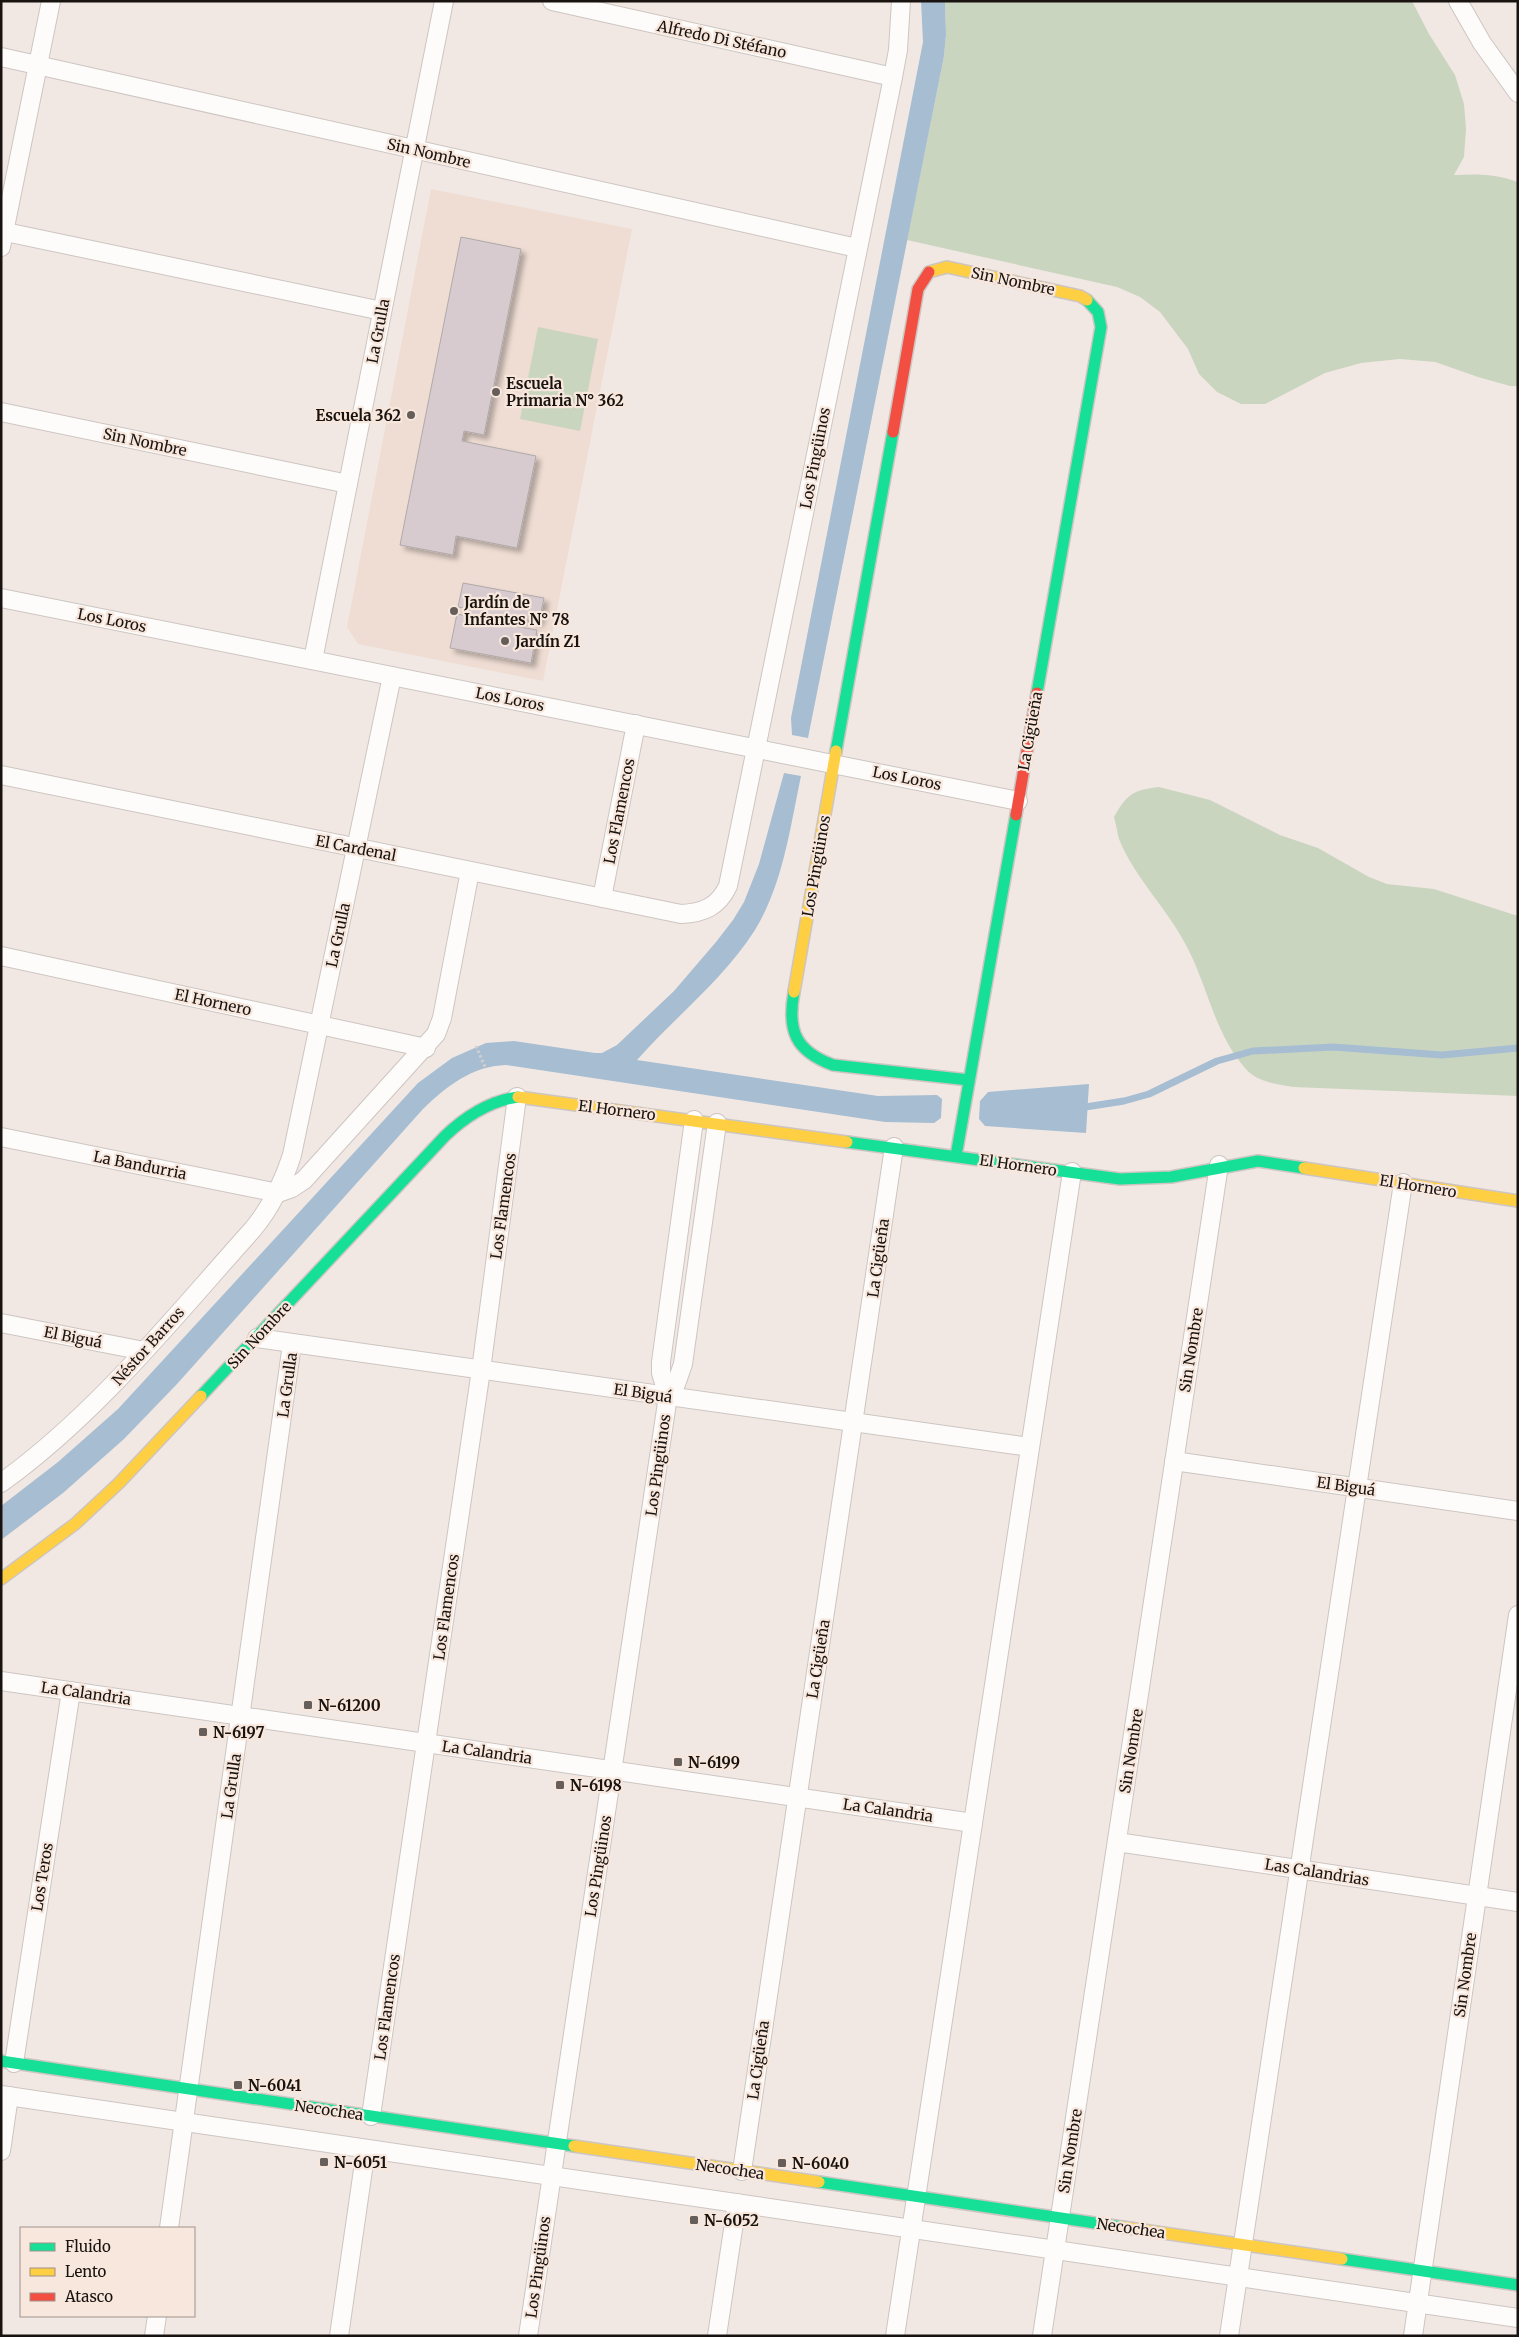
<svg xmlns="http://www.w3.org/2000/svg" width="1519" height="2337" font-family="Merriweather,serif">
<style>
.built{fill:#efddd3}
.green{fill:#cad5c0}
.water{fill:#a6bdd2}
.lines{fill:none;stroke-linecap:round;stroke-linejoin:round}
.stream{stroke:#a6bdd2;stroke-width:7}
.building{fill:#d7cbcf;stroke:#b0a9a9;filter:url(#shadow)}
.street-casing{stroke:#cdc5c1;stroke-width:20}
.fast-casing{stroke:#cdc5c1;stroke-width:14}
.slow-casing{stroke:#cdc5c1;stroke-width:14}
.jam-casing{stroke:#cdc5c1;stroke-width:14}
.path{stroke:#d3cfce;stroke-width:3;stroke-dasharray:2.5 2.5;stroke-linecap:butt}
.street{stroke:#fdfcfb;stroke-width:18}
.fast{stroke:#16e098;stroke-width:11}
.slow{stroke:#ffcf43;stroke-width:11}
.jam{stroke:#f24e42;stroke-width:11}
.poi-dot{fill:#655e5a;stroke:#f8e7dd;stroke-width:2}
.labels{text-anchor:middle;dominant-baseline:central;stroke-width:4.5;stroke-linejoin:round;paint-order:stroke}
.street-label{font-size:15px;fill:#191310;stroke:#f8e7dd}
.poi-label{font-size:15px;font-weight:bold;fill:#191310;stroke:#f8e7dd;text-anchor:start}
</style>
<defs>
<filter id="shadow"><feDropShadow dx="4.5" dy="4.5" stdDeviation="2.5" flood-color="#0004"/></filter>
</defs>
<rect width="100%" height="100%" fill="#f2e8e3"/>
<path class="built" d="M431,189L632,229L543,681L358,644L347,627Z"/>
<g class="green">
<path d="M945,1H1412L1429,34L1455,75L1464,104L1466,129L1464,157L1454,175C1477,174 1496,174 1518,182V386H1510L1478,377L1435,362L1400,359L1361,363L1325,373L1265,404H1241L1217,392L1199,374L1188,349L1160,312L1140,297L1117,287L907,240L944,56L946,35Z"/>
<path d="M538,327L598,339L580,431L520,419Z"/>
<path d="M1159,787L1210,800L1280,835L1318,848L1369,877L1387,884L1434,889L1518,916V1096L1293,1087C1277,1084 1256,1082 1245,1068C1215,1034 1208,988 1188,949C1169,910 1135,879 1119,839C1117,832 1116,824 1114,817C1127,794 1133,790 1159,787Z"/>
</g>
<g class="water">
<path d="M921,1H945L946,35L944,56L808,738L792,735L791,718L923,42Z"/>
<path d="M784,773L801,776C790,828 783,884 755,930C723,980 676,1016 637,1060L878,1096L937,1095L942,1099L941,1118L934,1123L885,1122L506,1065C472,1066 447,1086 423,1109L177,1384L124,1439L63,1493L1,1540V1506L58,1462L118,1409L418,1083L452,1058L486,1043L514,1041L595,1053H602L617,1045L674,991L716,942L733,920L744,902L759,864Z"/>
<path d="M1089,1084L1086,1133L985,1126L979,1119L980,1101L988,1092Z"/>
</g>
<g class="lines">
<path class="stream" d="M1079,1108L1124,1101L1149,1094L1217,1061L1253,1051L1333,1047L1442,1055L1518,1048"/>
</g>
<g class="building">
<path d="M461,237L521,249L484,435L464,431L462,441L536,456L517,548L456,536L453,555L400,545Z"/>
<path d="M463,583L544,598L539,622L516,618L514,626L537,630L531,663L450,648L457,614L467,616L469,609L458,607Z"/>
</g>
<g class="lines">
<g class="street-casing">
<g id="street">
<path d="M552,1L893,77"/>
<path d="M1458,1L1482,43L1518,93"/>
<path d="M1,57L857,248"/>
<path d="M1,231L382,311"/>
<path d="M1,247L51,1"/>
<path d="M1,412L348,484"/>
<path d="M1,598L1018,801"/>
<path d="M313,660L444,1"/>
<path d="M1,775L681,914C703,913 718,907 728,886L893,77L898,50L901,1"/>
<path d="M602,898L636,724"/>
<path d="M1,956L426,1048"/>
<path d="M1,1137L278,1193L292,1188L304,1180L436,1034L442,1018L470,871"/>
<path d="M1,1323L144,1351"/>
<path d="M257,1338L1030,1447"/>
<path d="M668,1396L661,1373V1362L694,1120"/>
<path d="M1174,1461L1518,1511"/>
<path d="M1,1483C98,1413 174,1317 253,1229C272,1206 283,1183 292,1155L392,676"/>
<path d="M1,1681L973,1823"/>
<path d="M1117,1842L1518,1902"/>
<path d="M14,2063L71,1691"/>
<path d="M1,2095L1518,2318"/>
<path d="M371,2116L481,1370L517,1097"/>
<path d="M1,2151L9,2096"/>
<path d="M742,2171L894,1147"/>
<path d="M169,2228L292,1344"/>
<path d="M154,2336L157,2316"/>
<path d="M339,2336L366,2149"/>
<path d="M528,2336L668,1396L676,1384L683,1364L717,1123"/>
<path d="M717,2336L737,2203"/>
<path d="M895,2336L1072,1172"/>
<path d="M1042,2336L1219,1165"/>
<path d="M1229,2336L1403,1183"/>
<path d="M1413,2336L1518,1615"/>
</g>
</g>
<g class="fast-casing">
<g id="fast">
<path d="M1037,693L1101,327L1098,312L1087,300"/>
<path d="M836,751L893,432"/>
<path d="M794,992C787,1030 795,1051 833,1065L969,1080"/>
<path d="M847,1142L1120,1179L1171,1177L1258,1161L1304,1168"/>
<path d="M956,1156L1016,815"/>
<path d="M201,1396L445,1136C466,1116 489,1101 518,1097"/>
<path d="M1,2061L574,2146"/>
<path d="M819,2182L1122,2227"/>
<path d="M1342,2259L1518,2285"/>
</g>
</g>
<g class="slow-casing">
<g id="slow">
<path d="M929,272L947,267L1080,296L1087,300"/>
<path d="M794,992L836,751"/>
<path d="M518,1097L847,1142"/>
<path d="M1304,1168L1518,1201"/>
<path d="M1,1579L75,1524L119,1483L201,1396"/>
<path d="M574,2146L819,2182"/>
<path d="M1122,2227L1342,2259"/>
</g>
</g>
<g class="jam-casing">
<g id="jam">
<path d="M893,432L918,289L929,272"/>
<path d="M1016,815L1037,693"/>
</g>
</g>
<path class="path" d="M476,1046L485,1067"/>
<use href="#street" class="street"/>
<use href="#fast" class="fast"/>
<use href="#slow" class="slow"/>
<use href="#jam" class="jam"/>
</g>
<g class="poi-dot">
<circle cx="496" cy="392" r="5"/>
<circle cx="411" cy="415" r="5"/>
<circle cx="454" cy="611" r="5"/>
<circle cx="505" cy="641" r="5"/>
<rect x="303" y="1700" width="10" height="10" rx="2.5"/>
<rect x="198" y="1727" width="10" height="10" rx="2.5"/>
<rect x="673" y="1757" width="10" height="10" rx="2.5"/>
<rect x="555" y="1780" width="10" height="10" rx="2.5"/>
<rect x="233" y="2080" width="10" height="10" rx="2.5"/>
<rect x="319" y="2157" width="10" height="10" rx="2.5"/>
<rect x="777" y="2158" width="10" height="10" rx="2.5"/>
<rect x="689" y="2215" width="10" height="10" rx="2.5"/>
</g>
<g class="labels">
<g class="street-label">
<text transform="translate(722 39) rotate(12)">Alfredo Di Stéfano</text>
<text transform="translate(429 153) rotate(13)">Sin Nombre</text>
<text transform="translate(1013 281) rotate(12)">Sin Nombre</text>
<text transform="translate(378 331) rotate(-79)">La Grulla</text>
<text transform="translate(145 442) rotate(12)">Sin Nombre</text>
<text transform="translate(815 458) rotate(-79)">Los Pingüinos</text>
<text transform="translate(112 620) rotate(11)">Los Loros</text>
<text transform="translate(510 699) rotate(11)">Los Loros</text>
<text transform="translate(1030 731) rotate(-80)">La Cigüeña</text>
<text transform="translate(907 778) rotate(11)">Los Loros</text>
<text transform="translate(619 811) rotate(-79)">Los Flamencos</text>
<text transform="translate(356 848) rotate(11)">El Cardenal</text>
<text transform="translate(816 866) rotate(-80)">Los Pingüinos</text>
<text transform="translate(338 935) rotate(-78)">La Grulla</text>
<text transform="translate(213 1002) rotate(12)">El Hornero</text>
<text transform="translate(617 1110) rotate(7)">El Hornero</text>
<text transform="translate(140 1165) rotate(11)">La Bandurria</text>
<text transform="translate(1018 1165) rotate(8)">El Hornero</text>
<text transform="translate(1418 1186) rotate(9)">El Hornero</text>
<text transform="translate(503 1206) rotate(-82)">Los Flamencos</text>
<text transform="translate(878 1258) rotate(-82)">La Cigüeña</text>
<text transform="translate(259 1335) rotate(-47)">Sin Nombre</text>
<text transform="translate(73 1337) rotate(11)">El Biguá</text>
<text transform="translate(148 1346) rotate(-48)">Néstor Barros</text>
<text transform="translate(1191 1350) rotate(-81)">Sin Nombre</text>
<text transform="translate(287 1385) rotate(-82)">La Grulla</text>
<text transform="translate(643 1393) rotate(8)">El Biguá</text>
<text transform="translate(658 1465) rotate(-82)">Los Pingüinos</text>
<text transform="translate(1346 1486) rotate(8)">El Biguá</text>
<text transform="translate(446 1607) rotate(-82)">Los Flamencos</text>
<text transform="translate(818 1659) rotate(-81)">La Cigüeña</text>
<text transform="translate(86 1693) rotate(8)">La Calandria</text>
<text transform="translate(1131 1751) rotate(-81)">Sin Nombre</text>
<text transform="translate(487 1752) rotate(8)">La Calandria</text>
<text transform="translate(231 1786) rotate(-82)">La Grulla</text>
<text transform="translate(888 1810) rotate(8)">La Calandria</text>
<text transform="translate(598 1866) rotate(-81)">Los Pingüinos</text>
<text transform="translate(1317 1872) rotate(9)">Las Calandrias</text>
<text transform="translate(42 1877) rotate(-81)">Los Teros</text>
<text transform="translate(1465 1975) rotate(-82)">Sin Nombre</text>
<text transform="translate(387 2007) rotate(-82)">Los Flamencos</text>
<text transform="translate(758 2060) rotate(-82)">La Cigüeña</text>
<text transform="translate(329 2110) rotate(8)">Necochea</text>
<text transform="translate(1070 2151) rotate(-81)">Sin Nombre</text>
<text transform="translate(730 2169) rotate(8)">Necochea</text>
<text transform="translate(1131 2228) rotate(8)">Necochea</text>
<text transform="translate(538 2267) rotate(-82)">Los Pingüinos</text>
</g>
<g class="poi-label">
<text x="506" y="383">Escuela<tspan x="506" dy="17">Primaria N° 362</tspan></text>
<text x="401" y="415" text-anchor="end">Escuela 362</text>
<text x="464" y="602">Jardín de<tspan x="464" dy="17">Infantes N° 78</tspan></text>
<text x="515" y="641">Jardín Z1</text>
<text x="318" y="1705">N-61200</text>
<text x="213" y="1732">N-6197</text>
<text x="688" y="1762">N-6199</text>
<text x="570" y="1785">N-6198</text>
<text x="248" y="2085">N-6041</text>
<text x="334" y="2162">N-6051</text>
<text x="792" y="2163">N-6040</text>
<text x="704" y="2220">N-6052</text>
</g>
</g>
<rect width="1519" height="2337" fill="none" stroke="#191310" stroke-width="5"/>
<rect x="20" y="2227" width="175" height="90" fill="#f8e7dd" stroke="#9f928b"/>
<rect x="30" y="2243" width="25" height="8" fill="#16e098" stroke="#9f928b"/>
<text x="65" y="2252" font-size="15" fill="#191310">Fluido</text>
<rect x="30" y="2268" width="25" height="8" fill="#ffcf43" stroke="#9f928b"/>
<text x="65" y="2277" font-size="15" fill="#191310">Lento</text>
<rect x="30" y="2293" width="25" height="8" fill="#f24e42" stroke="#9f928b"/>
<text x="65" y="2302" font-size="15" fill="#191310">Atasco</text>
</svg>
